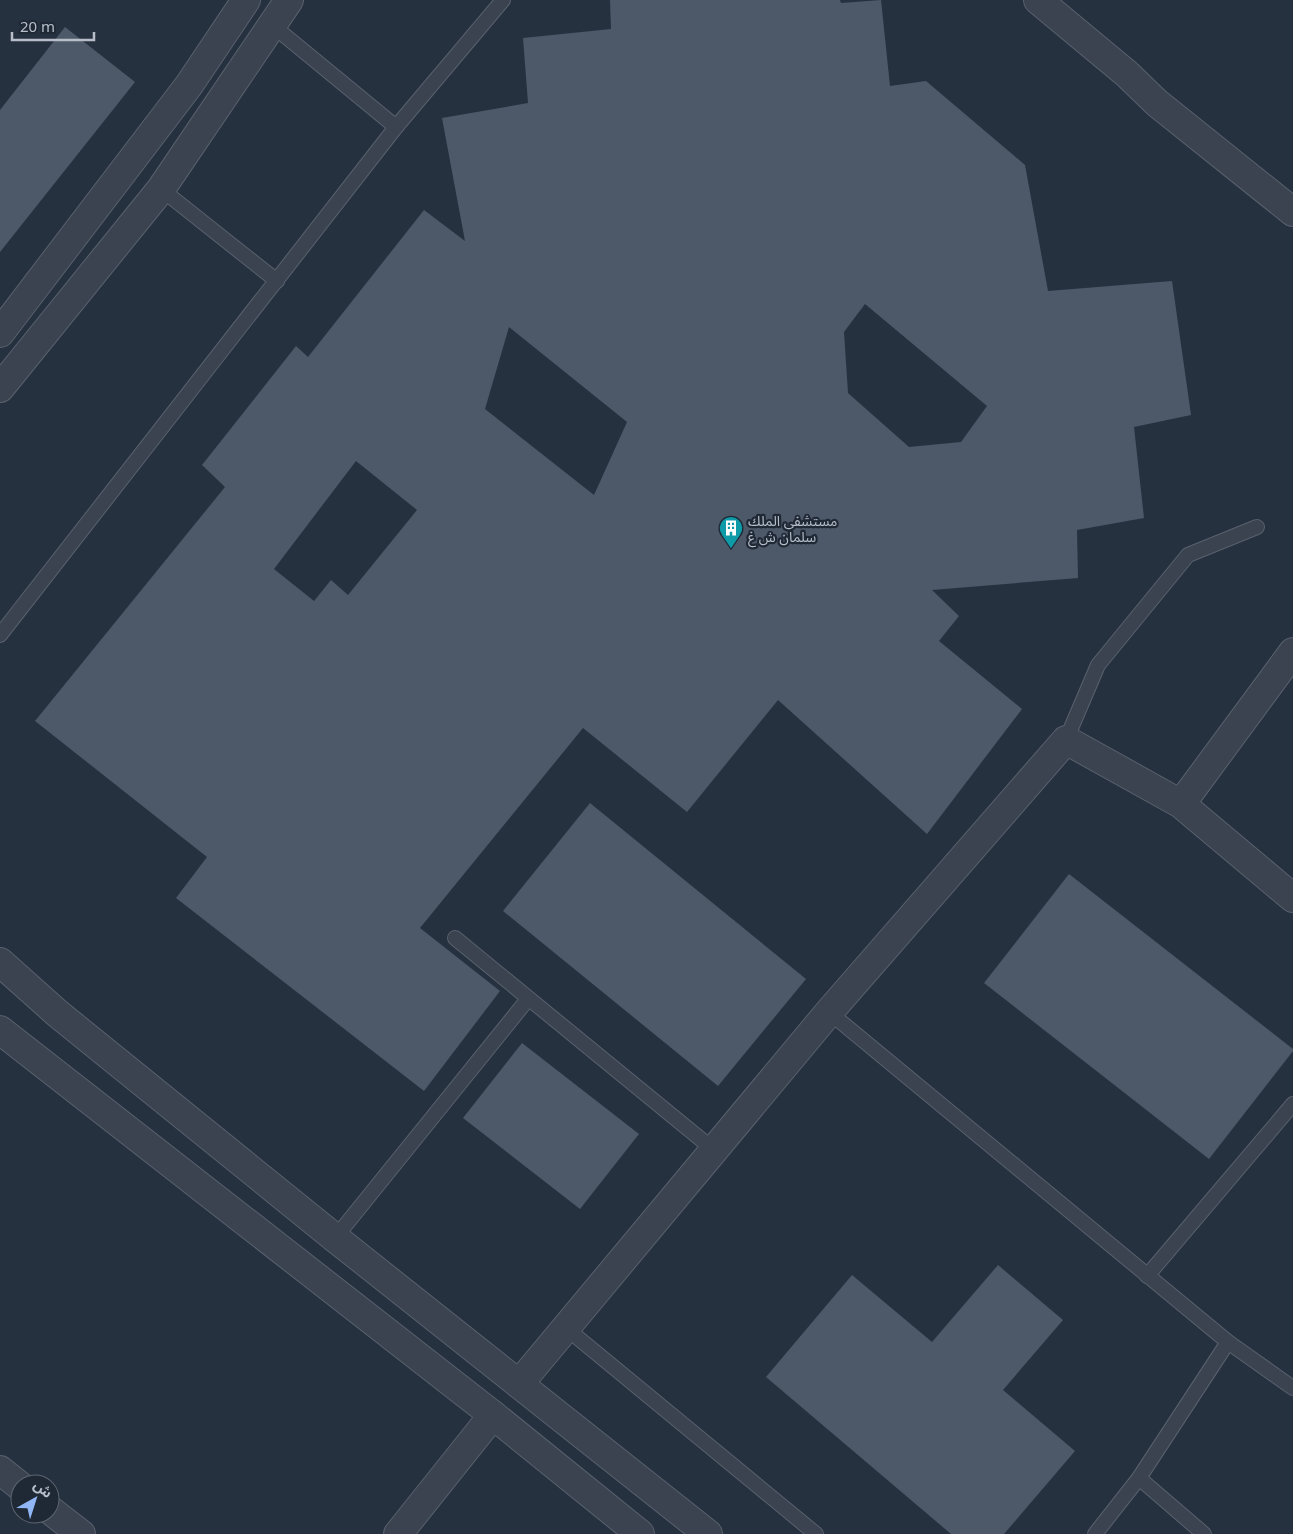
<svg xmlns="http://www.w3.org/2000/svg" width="1293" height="1534" font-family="'Noto Sans','Noto Sans Arabic',sans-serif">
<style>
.building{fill:#4d5869;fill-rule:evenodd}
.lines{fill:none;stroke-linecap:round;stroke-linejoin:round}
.service-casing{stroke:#58616d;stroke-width:16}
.minor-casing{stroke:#58616d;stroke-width:30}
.tertiary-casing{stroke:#58616d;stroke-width:30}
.service{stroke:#3b4350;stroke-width:14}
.minor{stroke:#3b4350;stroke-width:28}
.tertiary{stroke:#3b4350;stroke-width:28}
.labels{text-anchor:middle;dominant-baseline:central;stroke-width:4.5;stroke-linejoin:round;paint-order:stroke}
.poi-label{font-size:14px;fill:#b7beca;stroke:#1f2835;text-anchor:start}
</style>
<rect width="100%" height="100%" fill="#263140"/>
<g class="building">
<path d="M610,0H840L841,3L881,0L890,86L926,81L1025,165L1048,291L1172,281L1191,415L1134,427L1144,518L1077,530L1078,578L932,590L959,616L939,641L1022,709L927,834L778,700L687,812L583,728L420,928L500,991L424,1091L176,898L207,857L35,721L225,487L202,465L296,346L308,357L424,210L465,241L442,118L528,103L523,38L611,29ZM865,304L987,406L961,442L909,447L848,393L844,332ZM509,327L627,422L594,495L485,409ZM356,461L417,510L348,595L331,580L314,601L274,569Z"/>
<path d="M65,27L135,82L0,252V110Z"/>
<path d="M590,803L806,979L718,1086L503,911Z"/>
<path d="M1069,874L1293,1049V1051L1209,1159L984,983Z"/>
<path d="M522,1043L639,1134L580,1209L463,1118Z"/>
<path d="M998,1265L1063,1320L1003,1390L1075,1451L1004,1534H951L766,1377L852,1275L932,1342Z"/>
</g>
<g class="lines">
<g class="service-casing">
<g id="service">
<path d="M272,25L396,127"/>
<path d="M161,189L277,281"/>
<path d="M0,635L396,127L503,0"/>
<path d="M1066,740L1098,665L1188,555L1257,527"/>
<path d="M455,938L714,1150"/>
<path d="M829,1012L1228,1342L1293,1388"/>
<path d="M335,1238L528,999"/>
<path d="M1147,1276L1293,1104"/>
<path d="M566,1328L816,1534"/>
<path d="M1139,1478L1204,1534"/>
<path d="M1095,1534L1139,1478L1228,1342"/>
</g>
</g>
<g class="minor-casing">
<g id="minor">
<path d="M0,1470L20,1486"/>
<path d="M50,1510L81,1534"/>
</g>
</g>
<g class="tertiary-casing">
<g id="tertiary">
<path d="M1038,0L1127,74L1157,103L1293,212"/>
<path d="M0,333L189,85L246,0"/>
<path d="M0,388L161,189L289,0"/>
<path d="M1181,804L1293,652"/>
<path d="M0,962L57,1013L335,1238L708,1534"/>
<path d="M0,1030L493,1415L640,1534"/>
<path d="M519,1384L829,1012L1066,740L1181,804L1293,898"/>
<path d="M398,1534L493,1415"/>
</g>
</g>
<use href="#service" class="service"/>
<use href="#minor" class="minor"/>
<use href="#tertiary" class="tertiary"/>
</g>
<defs>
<g id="building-pin" transform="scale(1.25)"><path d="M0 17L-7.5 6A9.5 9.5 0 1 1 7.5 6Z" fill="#0f9aa8" stroke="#1f2835"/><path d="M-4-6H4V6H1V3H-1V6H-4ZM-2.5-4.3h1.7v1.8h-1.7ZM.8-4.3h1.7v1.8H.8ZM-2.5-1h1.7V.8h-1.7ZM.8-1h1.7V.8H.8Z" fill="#fff"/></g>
</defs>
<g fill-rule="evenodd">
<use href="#building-pin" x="731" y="528"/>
</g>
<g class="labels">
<g class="poi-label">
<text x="748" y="520">مستشفى الملك<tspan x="748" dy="16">سلمان ش غ</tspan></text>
</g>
</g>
<g transform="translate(35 1499) rotate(39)"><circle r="24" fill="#1f2835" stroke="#5c6471"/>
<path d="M0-4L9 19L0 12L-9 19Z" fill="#91b6f5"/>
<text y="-8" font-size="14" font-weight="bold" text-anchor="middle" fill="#b7beca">ش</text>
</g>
<path d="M12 32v8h82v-8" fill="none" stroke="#b7beca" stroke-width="2.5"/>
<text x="20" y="32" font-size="15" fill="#b7beca" stroke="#1f2835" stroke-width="4" paint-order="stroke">20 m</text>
</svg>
